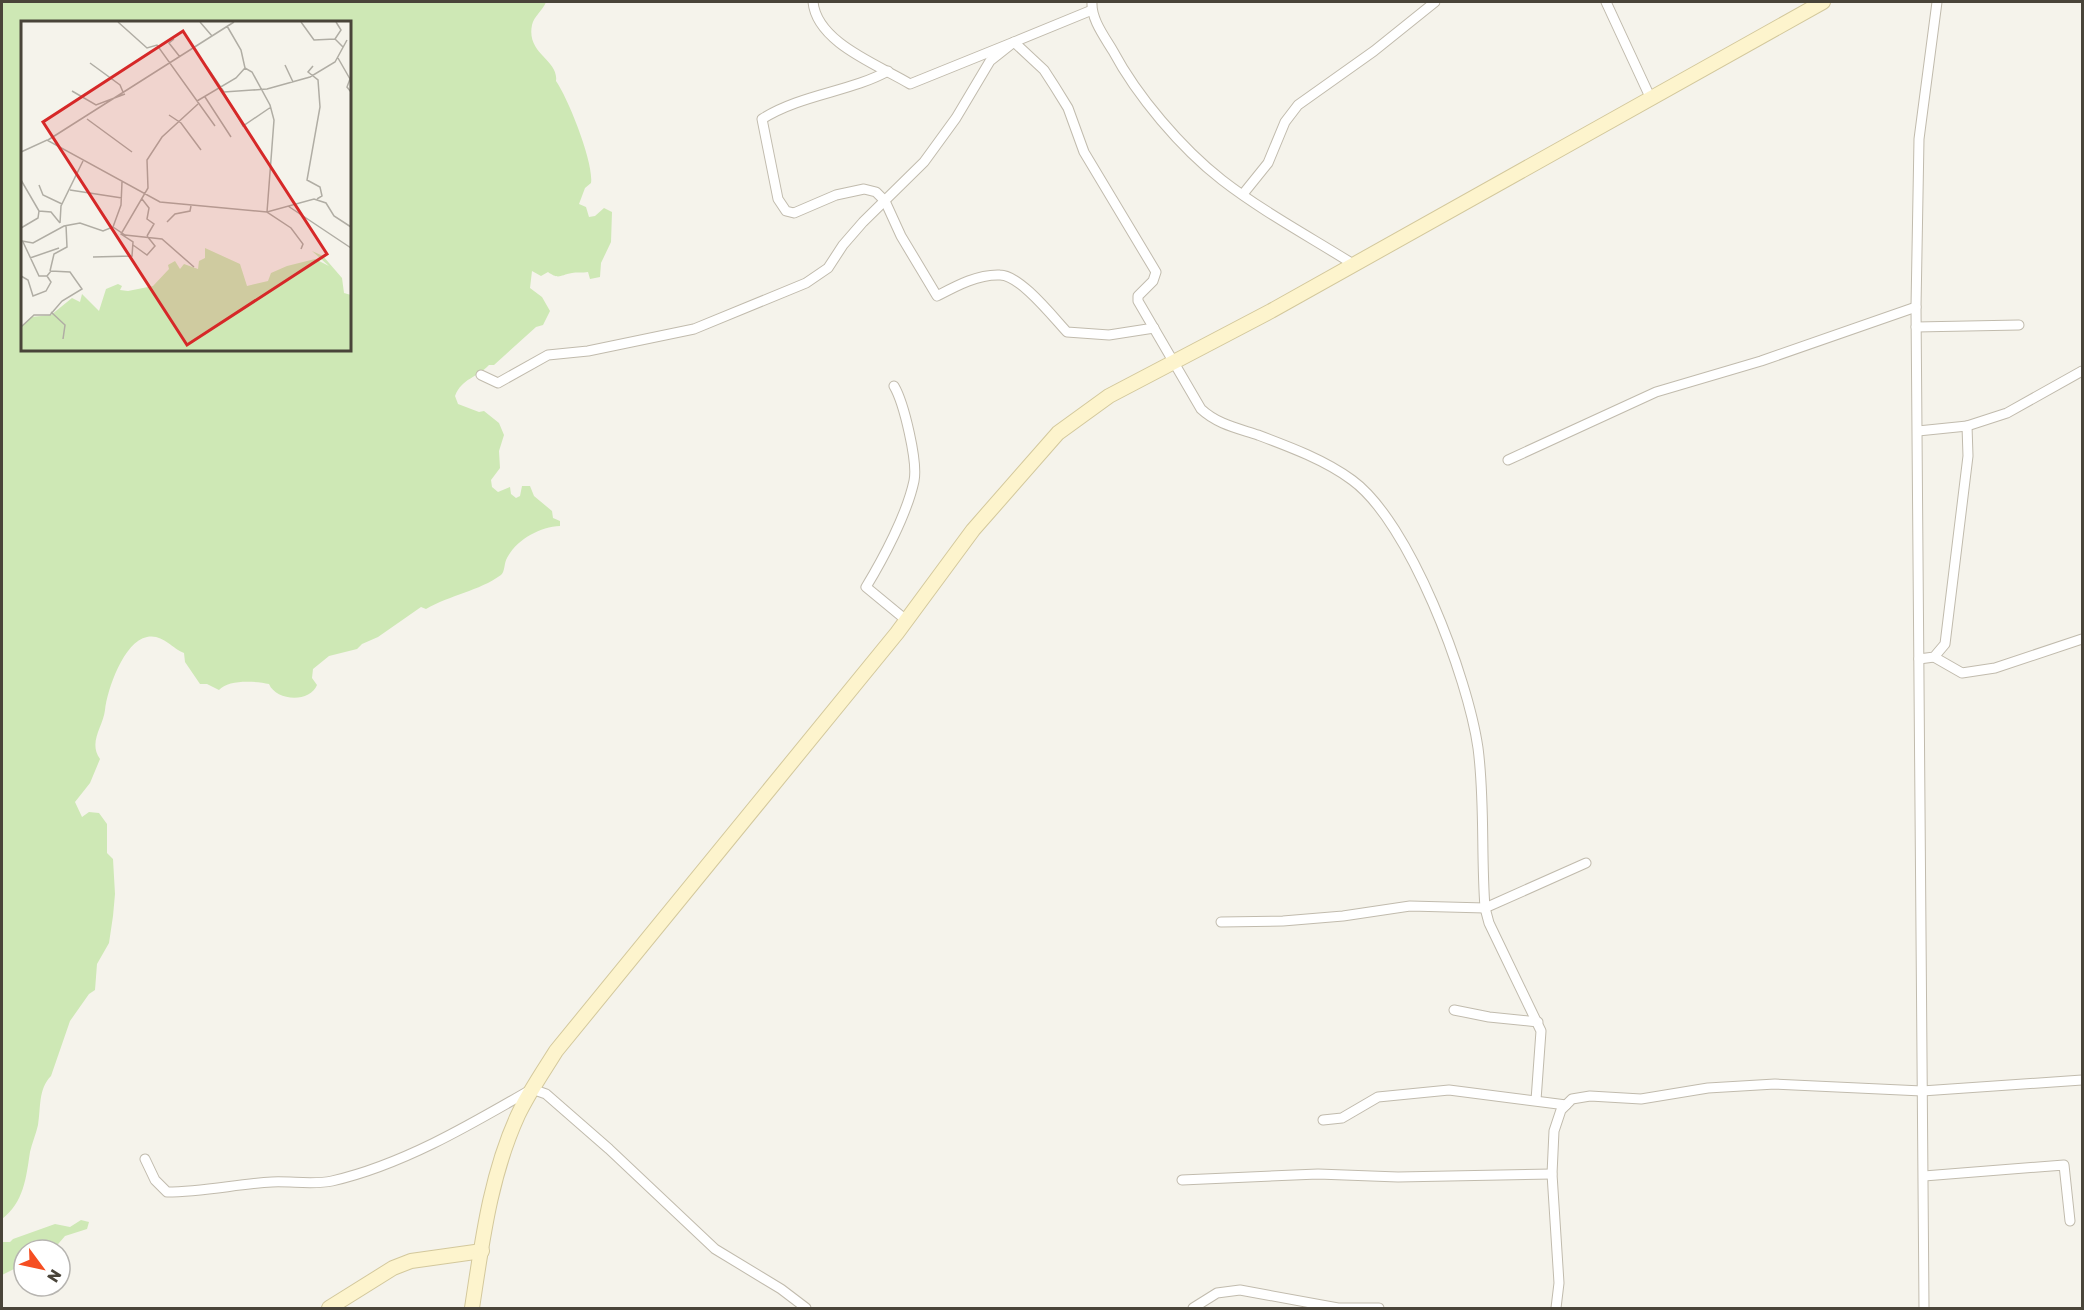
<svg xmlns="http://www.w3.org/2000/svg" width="2084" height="1310" font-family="Rubik,sans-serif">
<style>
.green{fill:#cee8b5;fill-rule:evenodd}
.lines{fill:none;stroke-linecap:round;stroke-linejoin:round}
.street-casing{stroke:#c1bbad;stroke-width:11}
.secondary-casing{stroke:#d3c89c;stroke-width:16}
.street{stroke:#fff;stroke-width:9}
.secondary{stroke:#fdf4cd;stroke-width:14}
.inset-road{fill:none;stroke:#b0ada4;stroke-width:1.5}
.view{fill:#d62828;fill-opacity:0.15;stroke:#d62828;stroke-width:3}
.inset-edge{fill:none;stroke:#494439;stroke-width:3}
</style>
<rect width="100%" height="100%" fill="#f5f3eb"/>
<g class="green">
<path d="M2,2H546C543,10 534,16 532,25C526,54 559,60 556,81C568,98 594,163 591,183L585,188L579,204L586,207L589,217L595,216L604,208L612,212L611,242L601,263L600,277L590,279L588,272C583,273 576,272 572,273C560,275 559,280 548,272L541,276L532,271L530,288L542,297L550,311L543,325L536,327L494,365H489C477,378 462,378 455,396L458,404L479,412L484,411L499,423L504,435L499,451L500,468L491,480L492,487L498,492L510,487L511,494L516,498L520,496L522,486H530L534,496L552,511L553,518L560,521V526C540,527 517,539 507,558C504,563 505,572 501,575C479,591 450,595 426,609L421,607L378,637L362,644L357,649L329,656L313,669L312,678L317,685C310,703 276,701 269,684C256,681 228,679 219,690L207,684H200L185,662L184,653C171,648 163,634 147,637C124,641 107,690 105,710C103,727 88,742 100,759L90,783L75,802L82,817L89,812L99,813L107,824V853L113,859L115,894L113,916L109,943L97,964L95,990L89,994L70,1021L51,1076C38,1089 41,1108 38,1125C36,1134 32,1143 30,1152C26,1178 24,1202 2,1219ZM22,22H350V350H22Z"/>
<path d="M81,1220L89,1222L87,1229L65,1236L53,1250H24V1264L2,1275V1242H10L13,1239L55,1224L70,1227Z"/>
</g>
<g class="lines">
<g class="street-casing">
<g id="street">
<path d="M813,2C817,43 879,65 910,84L1014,42L1044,70L1055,87L1068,108L1084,152L1156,272L1153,281L1138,296V301L1201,409C1217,424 1237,428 1258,435C1290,447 1325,460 1352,480C1410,522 1468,678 1478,748C1485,801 1481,854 1485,908L1489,923L1541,1031L1536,1100"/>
<path d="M1092,2C1091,19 1104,36 1113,51C1137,96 1181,148 1222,180C1262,211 1310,237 1353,264"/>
<path d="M1606,2L1651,99"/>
<path d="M888,71C850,92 802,94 762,119L778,199L786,211L794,213L836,195L864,189L876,192L885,201L901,236L937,296C956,286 978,274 1000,275C1020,275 1053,317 1067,332L1109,335L1154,328"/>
<path d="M1243,194L1268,163L1285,122L1298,105L1374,51L1435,2"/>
<path d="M1916,327L2019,325"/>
<path d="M481,375L498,383L548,355L588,351L694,329L806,283L828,268L843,245L863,222L924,162L956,118L990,61L1014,42L1092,10"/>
<path d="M894,386C904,403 918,462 914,481C907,514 883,559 866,587L906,620"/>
<path d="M1918,431L1967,426"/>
<path d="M1508,460L1656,392L1761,361L1916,307"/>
<path d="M1934,657L1962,673L1995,668L2082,639"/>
<path d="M1919,659L1934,657L1945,644L1968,456L1967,426L2007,413L2082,371"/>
<path d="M1221,922L1283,921L1343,916L1410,906L1485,908L1586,863"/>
<path d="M1454,1010L1489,1017L1538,1022"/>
<path d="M1323,1120L1342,1118L1378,1097L1449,1090L1566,1105"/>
<path d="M145,1159L155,1180L167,1192C203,1192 237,1184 272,1182C291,1181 314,1185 332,1181C402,1165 470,1125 532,1089L546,1094L609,1149L715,1249L781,1289L806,1308"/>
<path d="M1924,1176L2064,1165L2070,1221"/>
<path d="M1182,1180L1318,1174L1398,1177L1552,1174"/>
<path d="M1193,1308L1217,1293L1240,1290L1338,1308H1379"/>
<path d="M1556,1308L1559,1283L1552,1174L1554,1131L1561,1110L1572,1099L1590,1096L1641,1099L1708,1088L1775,1084L1922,1091L2082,1080"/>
<path d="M1924,1308L1916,307L1919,139L1937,2"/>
</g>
</g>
<g class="secondary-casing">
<g id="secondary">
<path d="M329,1308L393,1268L411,1261L482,1251"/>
<path d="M472,1308C482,1243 490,1176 518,1115C529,1092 543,1072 556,1051L897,633L973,530L1058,433L1109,396L1271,311L1823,2"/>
</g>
</g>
<use href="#street" class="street"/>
<use href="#secondary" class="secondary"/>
</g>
<g transform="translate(21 21)">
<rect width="330" height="330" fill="#f5f3eb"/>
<path d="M184,227L219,243L226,265L247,260L250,252L266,245L294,238L308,245L291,230L302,235L321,257L323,272L330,274V329H0L1,305L10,296L30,294L51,277L59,281L61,273L78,290L85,268L97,263L101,265L99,269L107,270L132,265L148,248L147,244L154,240L159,248L163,243L177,248L178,240L184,237Z" fill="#cee8b5"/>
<path class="inset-road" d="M97,1L126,27L136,24L194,105M179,1L191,15M280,1L293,19L314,18M315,1L320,9L314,18L322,26M206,5L220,29L224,47M153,18L148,22L159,36M317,37L329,58L326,66L330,71M69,42L99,64L102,71M264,44L272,61M292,45L287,51L297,59L299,86L286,159L299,166L301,175L296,178M186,46L203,71L246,68L289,56L314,41L326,19M51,70L75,84L104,73M203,72L222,105L250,86M184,76L210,116M176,80L215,57L224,47L231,51L249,84L253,99L246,191L270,207L282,223L280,228M148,94L160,102L180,129M66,98L111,131M27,119L213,1M0,131L26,119L139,181L246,191L293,178L305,182L313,195L330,206M0,159L18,190L30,191L39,202M18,164L22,174L41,183M49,169L101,177M121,178L128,187L126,198L133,203L126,215M267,185L330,227M146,201L154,193L169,190L170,185M39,202L40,185L62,140M92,206L104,214L141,218L173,246M0,207L17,197L18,190M1,220L12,222L43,205L59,202L82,210L92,206L100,184L101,161M112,224L126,234L134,225L126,215M72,236L111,235L112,221L100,213L127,167L126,139L141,116L177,83M9,237L38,227M29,250L33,233L46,226L45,204M0,255L7,259L12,275L25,270L30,261L26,255M30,291L44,304L42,318M0,306L13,294H29L41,280L61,268L49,251L30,250L26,255H18L2,221"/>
<path class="view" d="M162,10L306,233L166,324L22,101Z"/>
<rect width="330" height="330" class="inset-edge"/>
</g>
<rect width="2084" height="1310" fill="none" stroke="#494439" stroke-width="6"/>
<g transform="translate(42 1268) rotate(123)"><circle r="28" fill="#ffffff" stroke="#b6b4b0" stroke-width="1.5"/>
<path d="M0-4.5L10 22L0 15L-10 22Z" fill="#f54e22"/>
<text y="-9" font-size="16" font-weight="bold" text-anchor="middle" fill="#494439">N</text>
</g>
</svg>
